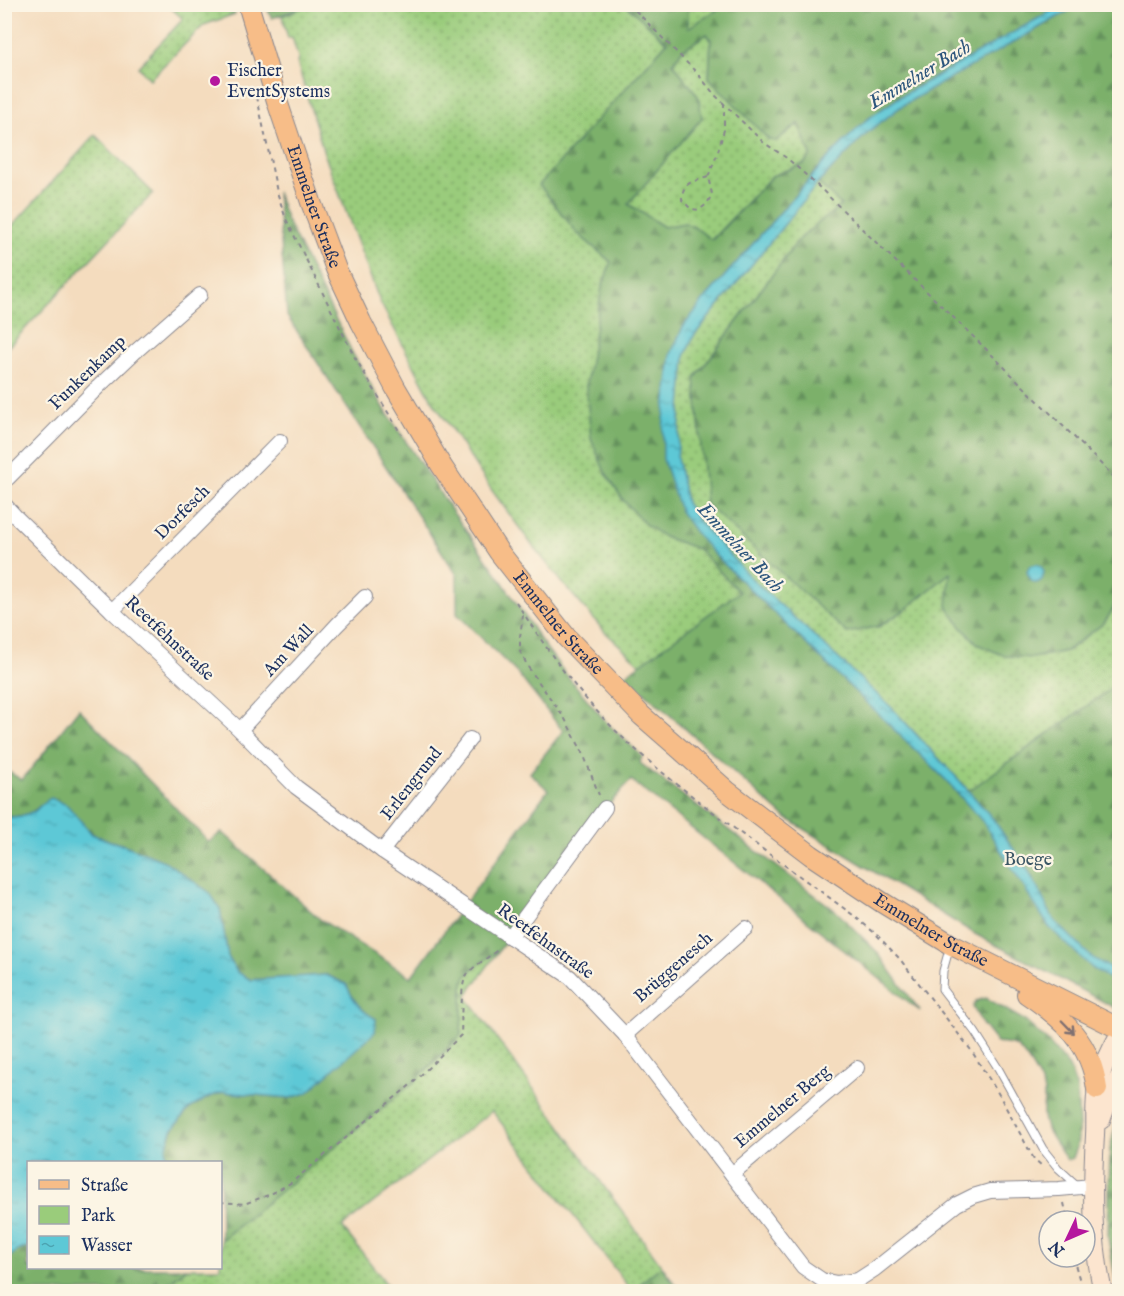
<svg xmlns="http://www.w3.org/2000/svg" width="1124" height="1296" font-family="'IM FELL English',serif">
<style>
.green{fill:url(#green-dots);stroke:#5a7e6c;stroke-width:1.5}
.forest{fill:url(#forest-firs);stroke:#4b7064;stroke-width:1.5;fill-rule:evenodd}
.water{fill:url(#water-ripples);stroke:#3c7c9a;stroke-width:1.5}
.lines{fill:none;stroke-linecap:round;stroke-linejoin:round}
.lane-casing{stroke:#88868e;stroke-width:9}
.street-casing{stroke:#88868e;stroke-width:16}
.secondary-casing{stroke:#88868e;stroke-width:20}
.primary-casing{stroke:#88868e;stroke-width:22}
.path{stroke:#88868e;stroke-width:2;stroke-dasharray:4.5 4.5;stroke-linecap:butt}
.lane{stroke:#fff;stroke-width:7}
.street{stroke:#fff;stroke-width:14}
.secondary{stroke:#fce5cf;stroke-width:18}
.primary{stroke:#f7bd88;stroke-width:20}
.oneway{stroke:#7e6f71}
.poi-dot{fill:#b5179e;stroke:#fcf5e5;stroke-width:2}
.labels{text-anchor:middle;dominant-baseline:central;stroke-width:4.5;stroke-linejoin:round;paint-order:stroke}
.poi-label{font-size:18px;fill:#1b2f5e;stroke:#fcf5e5;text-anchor:start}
.street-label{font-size:18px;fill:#1b2f5e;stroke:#fcf5e5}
.park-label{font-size:18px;fill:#3b5665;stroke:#fcf5e5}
.water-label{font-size:20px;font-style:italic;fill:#2c557c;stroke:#fcf5e5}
</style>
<defs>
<pattern id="green-dots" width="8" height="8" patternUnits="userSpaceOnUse" patternTransform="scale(1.5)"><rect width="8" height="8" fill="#9acc7b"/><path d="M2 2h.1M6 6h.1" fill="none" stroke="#7da668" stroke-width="1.8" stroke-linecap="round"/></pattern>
<pattern id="forest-firs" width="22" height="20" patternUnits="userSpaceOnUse" patternTransform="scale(1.5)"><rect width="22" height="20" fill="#7bb06b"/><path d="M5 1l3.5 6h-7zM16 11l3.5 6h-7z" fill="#64905b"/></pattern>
<pattern id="water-ripples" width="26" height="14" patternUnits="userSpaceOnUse" patternTransform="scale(1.5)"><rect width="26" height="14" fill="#5dc8d6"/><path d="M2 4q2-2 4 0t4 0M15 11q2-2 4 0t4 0" fill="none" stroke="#4ca3b1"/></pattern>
</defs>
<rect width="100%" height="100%" fill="#fcf5e5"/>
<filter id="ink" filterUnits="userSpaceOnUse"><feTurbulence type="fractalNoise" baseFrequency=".0167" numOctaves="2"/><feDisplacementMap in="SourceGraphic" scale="12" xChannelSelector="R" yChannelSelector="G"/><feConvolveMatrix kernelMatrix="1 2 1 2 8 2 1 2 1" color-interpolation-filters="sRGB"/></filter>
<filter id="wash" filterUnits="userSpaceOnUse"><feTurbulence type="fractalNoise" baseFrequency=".008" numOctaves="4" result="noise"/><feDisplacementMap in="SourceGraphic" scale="24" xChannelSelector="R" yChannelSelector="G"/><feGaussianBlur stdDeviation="1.35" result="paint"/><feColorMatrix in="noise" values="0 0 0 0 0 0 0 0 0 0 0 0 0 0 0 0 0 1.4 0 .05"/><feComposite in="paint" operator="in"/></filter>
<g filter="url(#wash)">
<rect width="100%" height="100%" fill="#f4dcbe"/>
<g class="green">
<path d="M310,4L626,5L667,42L540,185L577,233L611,262L602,287L664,537L698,548L739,592L640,664L605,632L566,587L532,545L491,489L431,398L380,302L324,153L297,62L299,60L292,37L288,38L282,16Z"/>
<path d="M168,5H233L235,14L204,25L150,79L138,67L183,19Z"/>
<path d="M688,5H725L688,29Z"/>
<path d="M707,34L711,40L709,78L776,141L798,124L811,155L804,164L772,176L711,240L697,229L685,223L664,227L628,204L702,118L698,96L673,63L682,50Z"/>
<path d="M95,135L153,193L5,350V234Z"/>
<path d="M818,183L842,204L800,238L695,378L847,633L880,626L905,610L951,572L1032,658L1067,651L1104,623L1119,599V683L969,791L893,709L750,577L699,522L686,503L677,458L685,356L693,337Z"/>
<path d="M500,949L466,996L662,1266L649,1276L632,1291L492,1111L342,1227L392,1291L158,1292L187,1268H220L221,1240L414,1082L461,1035C462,1021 460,987 466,976C471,969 492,955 500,949Z"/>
</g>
<g class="forest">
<path d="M834,4L836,8L842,4L1062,5L901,96L865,121L827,159L703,301L671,354L680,511L713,553L946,780L960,797L1119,683V1010L975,934L783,816L625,675L739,592L698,549L664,537L645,524L623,500L605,472L591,439L586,386L602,287L611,262L577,233L539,185L667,42L626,5H688V28L725,5ZM707,34L711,40L709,78L769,140L776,141L798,124L811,155L804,164L772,176L712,240L697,229L685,223L664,227L628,204L702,118L698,96L673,63L682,50Z"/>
<path d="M265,5H310L272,18Z"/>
<path d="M1079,5H1119L1120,599L1104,623L1066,651L1032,658L1005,656L979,645L962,628L947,606L950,573L905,610L880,626L847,633L706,504L695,378L800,238L841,205L818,183L868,132L903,105Z"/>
<path d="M277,192L286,219L354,356L387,413L452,511L498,575L541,641L564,672L608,724L642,756L640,763L836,911L877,952L920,1011L631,780L605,809L500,949L471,970L465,978L463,987L461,1035L414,1082L221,1240L220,1162H167L166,1149L172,1130L189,1109L207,1098L223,1092L290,1098L376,1019C360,1010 353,1000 346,984L327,975L251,980L237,972L228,957L220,909L127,846L110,841L92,834L82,823L43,803C31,816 22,816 5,818L4,769L22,780L79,709L209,842L222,832L321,920L411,977L548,790L530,773L563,731L518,674L457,614V575L287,316Z"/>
<path d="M986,998L1024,1020L1049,1043L1069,1067L1077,1089L1079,1126L1077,1147L1073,1158L1067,1160C1059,1149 1050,1137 1045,1125C1040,1111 1045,1106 1044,1093C1043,1083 1024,1051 1015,1046C1010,1044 1002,1044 997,1043L982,1024L973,1007L976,1001Z"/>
<path d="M1119,1111L1120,1291L1118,1292L1108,1238L1110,1149Z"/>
<path d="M28,1247V1268H187L158,1291L5,1292L4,1261L17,1251Z"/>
<path d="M662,1266L680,1291H633L649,1276Z"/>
</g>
<g class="water">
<path d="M1062,5H1079L903,105L868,132L818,183L693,337L685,356L677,458L686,503L699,522L750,577L893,709L923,742L960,781L993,819L1028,870L1054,920L1091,957L1119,973V985L1092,968L1049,927L983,822L946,780L713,553L694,531L680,511L663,459V429L671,354L683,327L703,301L827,159L865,121L901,96Z"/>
<path d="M1037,564L1041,566L1044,572L1042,580L1037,583L1031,581L1027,572L1030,566Z"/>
<path d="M51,798L67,805L92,834L110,841L127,846L166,862L210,893L220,909L228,957L237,972L251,980L326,975L346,984C353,1000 360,1010 376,1019L375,1032L307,1093L290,1098L223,1092L207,1098L189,1109L172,1130L166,1149L167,1162H28V1247L17,1251L5,1261V818L21,816L35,811L43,803Z"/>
</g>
</g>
<g filter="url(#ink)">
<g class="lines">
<g class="lane-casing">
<path id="lane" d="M950,946L943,971L942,989L975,1032L998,1068L1043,1149L1058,1168L1079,1187"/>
</g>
<g class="street-casing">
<g id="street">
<path d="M4,480L8,478L98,387L135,352L200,295"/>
<path d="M4,504L16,517L112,611L240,730L296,787L382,851L570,977L625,1035L803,1267L822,1280L837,1283L858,1280L875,1269L957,1204L973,1196L990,1191L1059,1189L1092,1186"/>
<path d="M112,611L280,441"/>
<path d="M240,730L337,625L365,597"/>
<path d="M382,851L470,739"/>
<path d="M510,937L605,808"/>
<path d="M625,1035L746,928"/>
<path d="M732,1174L857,1068"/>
</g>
</g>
<g class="secondary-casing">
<g id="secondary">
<path d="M1101,1120L1113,1088L1120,1076"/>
<path d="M1103,1292C1091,1240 1092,1188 1095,1135C1096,1120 1094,1103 1097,1089C1101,1069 1110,1051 1120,1033"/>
</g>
</g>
<g class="primary-casing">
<g id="primary">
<path id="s1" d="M248,4L278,104L312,205L336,269L361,322L395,387L441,465L499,552L567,638L641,715L680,749L727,791L811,855L883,903L950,944L1120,1029"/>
<path d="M1027,994C1064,1019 1091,1043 1097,1089"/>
</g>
</g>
<g class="path">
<path d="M629,4L697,73L715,95L763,142L788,159L819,187L989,352L1120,483"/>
<path d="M257,97L277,192L286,219L354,356L401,434"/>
<path d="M708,177C693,182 682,181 682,200L691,209L699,210L707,204L712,194L708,177L717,155L724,130V104"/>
<path d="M516,602C544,645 573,688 610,725C649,765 695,798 739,832C777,860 815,887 853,915L876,934L899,958L971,1050L998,1093L1034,1159L1042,1166"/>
<path d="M523,615L520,637V651L528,667L565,719L583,753L599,795"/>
<path d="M1116,620L1120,614"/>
<path d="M220,1202L244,1204L271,1194L292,1182L414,1082L461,1035C462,1021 460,986 466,976C471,968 492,955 500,948"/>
<path d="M1064,1203L1068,1221"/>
<path d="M1073,1257L1083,1292"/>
</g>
<use href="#lane" class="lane"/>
<use href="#street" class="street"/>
<use href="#secondary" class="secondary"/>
<use href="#primary" class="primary"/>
</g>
<defs><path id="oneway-shaft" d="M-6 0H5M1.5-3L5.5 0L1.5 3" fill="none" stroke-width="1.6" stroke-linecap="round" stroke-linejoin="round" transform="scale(1.5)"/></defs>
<use class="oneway" href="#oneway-shaft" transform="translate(1068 1027) rotate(46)"/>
</g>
<circle class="poi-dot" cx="215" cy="81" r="6"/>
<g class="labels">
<g class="poi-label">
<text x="227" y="71">Fischer<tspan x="227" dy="21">EventSystems</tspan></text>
</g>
<g class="street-label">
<text stroke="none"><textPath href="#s1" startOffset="213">Emmelner Straße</textPath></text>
<text transform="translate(88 373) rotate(-44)">Funkenkamp</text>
<text transform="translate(183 513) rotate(-45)">Dorfesch</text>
<text stroke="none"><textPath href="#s1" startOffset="699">Emmelner Straße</textPath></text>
<text transform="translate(169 639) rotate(43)">Reetfehnstraße</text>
<text transform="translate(289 651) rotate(-47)">Am Wall</text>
<text transform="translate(412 784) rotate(-52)">Erlengrund</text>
<text stroke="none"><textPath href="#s1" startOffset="1185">Emmelner Straße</textPath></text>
<text transform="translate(545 942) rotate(36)">Reetfehnstraße</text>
<text transform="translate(674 968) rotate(-41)">Brüggenesch</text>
<text transform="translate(783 1107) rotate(-40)">Emmelner Berg</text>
</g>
<g class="park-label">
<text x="1028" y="860">Boege</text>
</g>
<g class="water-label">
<text transform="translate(920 75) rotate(-31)">Emmelner Bach</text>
<text transform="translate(740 548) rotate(47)">Emmelner Bach</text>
</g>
</g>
<rect width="1124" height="1296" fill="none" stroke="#fcf5e5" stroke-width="24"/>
<rect x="27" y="1161" width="195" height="108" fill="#fcf5e5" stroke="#a2a6af" stroke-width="1.5"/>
<rect x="39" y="1180" width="30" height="9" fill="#f7bd88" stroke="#a2a6af" stroke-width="1.5"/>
<text x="81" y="1191" font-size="18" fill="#1b2f5e">Straße</text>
<rect x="39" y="1206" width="30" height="18" fill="#9acc7b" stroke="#a2a6af" stroke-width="1.5"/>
<text x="81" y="1221" font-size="18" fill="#1b2f5e">Park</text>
<rect x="39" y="1236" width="30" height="18" fill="url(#water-ripples)" stroke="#a2a6af" stroke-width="1.5"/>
<text x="81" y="1251" font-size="18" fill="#1b2f5e">Wasser</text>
<g transform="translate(1067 1239) rotate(226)"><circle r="28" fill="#fcf5e5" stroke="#a2a6af" stroke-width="1.5"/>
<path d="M0-4.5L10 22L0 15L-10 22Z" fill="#b5179e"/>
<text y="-9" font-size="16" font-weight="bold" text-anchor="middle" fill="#1b2f5e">N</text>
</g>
</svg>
